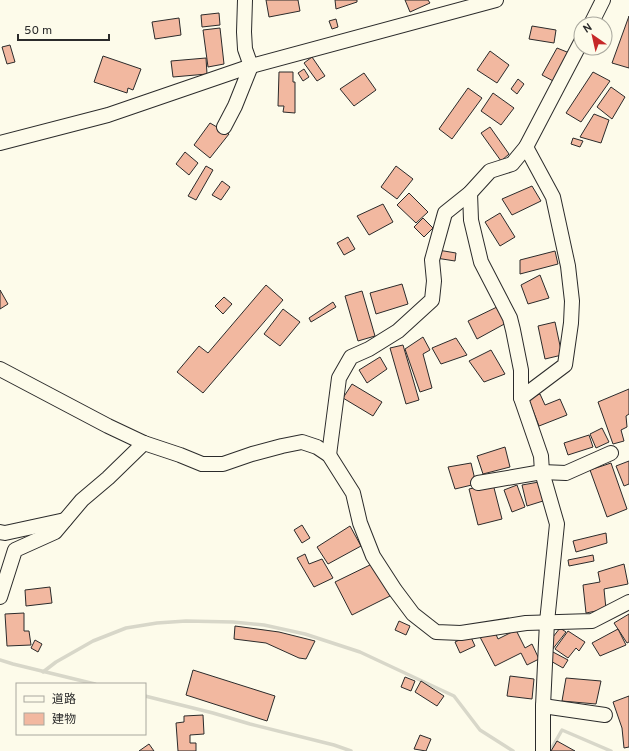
<svg xmlns="http://www.w3.org/2000/svg" width="629" height="751" font-family="Overpass,'Noto Sans JP',sans-serif">
<style>
.lines{fill:none;stroke-linecap:round;stroke-linejoin:round}
.stream{stroke:#d8d7c9;stroke-width:3.5}
.building{fill:#f2b8a0;stroke:#2b2b2b}
.minor-casing{stroke:#2b2b2b;stroke-width:16}
.minor{stroke:#fdfbea;stroke-width:14}
</style>
<rect width="100%" height="100%" fill="#fdfbea"/>
<g class="lines">
<g class="stream">
<path d="M0,660L13,664L95,684"/>
<path d="M43,672L56,662L93,641L126,628L157,623L186,621L233,622L264,625L305,634L360,652L454,696L480,730L513,751"/>
<path d="M145,696L213,713L250,724L334,745L351,751"/>
<path d="M550,751L562,730L611,751"/>
</g>
</g>
<g class="building">
<path d="M266,0H298L300,11L269,17Z"/>
<path d="M335,0H357V2L336,9Z"/>
<path d="M405,0H428L430,3L410,12Z"/>
<path d="M219,13L220,25L202,27L201,15Z"/>
<path d="M629,16V68L612,63Z"/>
<path d="M179,18L181,35L155,39L152,22Z"/>
<path d="M336,19L338,27L332,29L329,21Z"/>
<path d="M532,26L556,30L554,43L529,39Z"/>
<path d="M220,28L224,64L208,67L203,30Z"/>
<path d="M10,45L15,62L7,64L2,47Z"/>
<path d="M557,48L572,54L555,82L542,75Z"/>
<path d="M490,51L509,65L497,83L477,70Z"/>
<path d="M103,56L141,69L133,90L128,88L127,93L94,82Z"/>
<path d="M312,57L325,76L317,81L304,63Z"/>
<path d="M206,58L207,74L173,77L171,61Z"/>
<path d="M304,69L309,77L303,81L298,73Z"/>
<path d="M279,72H293V82H295V113L283,112L284,106H278Z"/>
<path d="M593,72L610,81L581,122L566,113Z"/>
<path d="M364,73L376,90L354,106L340,89Z"/>
<path d="M518,79L524,84L517,94L511,89Z"/>
<path d="M611,87L625,97L612,119L597,107Z"/>
<path d="M468,88L482,98L452,139L439,129Z"/>
<path d="M493,93L514,108L501,125L481,111Z"/>
<path d="M594,114L609,120L601,143L580,137Z"/>
<path d="M210,123L229,134L210,158L194,145Z"/>
<path d="M490,127L509,154L501,161L481,133Z"/>
<path d="M573,138L583,141L580,147L571,144Z"/>
<path d="M185,152L198,163L189,175L176,164Z"/>
<path d="M206,166L213,170L196,200L188,196Z"/>
<path d="M396,166L413,179L397,199L381,187Z"/>
<path d="M222,181L230,187L221,200L212,195Z"/>
<path d="M532,186L541,201L512,215L502,199Z"/>
<path d="M409,193L428,212L416,223L397,205Z"/>
<path d="M383,204L393,222L369,235L357,216Z"/>
<path d="M500,213L515,237L500,246L485,222Z"/>
<path d="M423,218L433,228L424,237L414,227Z"/>
<path d="M348,237L355,249L344,255L337,243Z"/>
<path d="M438,250L456,253L455,261L436,258Z"/>
<path d="M555,251L558,264L520,274V260Z"/>
<path d="M540,275L549,298L528,304L521,285Z"/>
<path d="M402,284L408,304L376,314L370,293Z"/>
<path d="M266,285L283,300L203,393L177,372L199,346L208,353Z"/>
<path d="M0,290L8,304L0,309Z"/>
<path d="M362,291L375,336L358,341L345,296Z"/>
<path d="M224,297L232,304L223,314L215,306Z"/>
<path d="M333,302L336,307L311,322L309,318Z"/>
<path d="M499,306L508,322L477,339L468,321Z"/>
<path d="M283,309L300,322L280,346L264,334Z"/>
<path d="M555,322L562,355L545,359L538,326Z"/>
<path d="M423,337L430,350L423,354L432,388L420,392L405,349Z"/>
<path d="M456,338L467,355L441,364L432,348Z"/>
<path d="M403,345L419,400L406,404L390,348Z"/>
<path d="M491,350L505,374L484,382L469,361Z"/>
<path d="M380,357L387,369L367,383L359,370Z"/>
<path d="M352,384L382,402L373,416L343,398Z"/>
<path d="M629,389V414L626,416L627,427L621,430L624,441L613,444L598,402Z"/>
<path d="M540,394L545,405L560,399L567,415L539,426L528,398Z"/>
<path d="M602,428L609,442L596,448L590,434Z"/>
<path d="M589,435L593,447L568,455L564,443Z"/>
<path d="M505,447L510,467L483,474L477,456Z"/>
<path d="M629,461V484L624,486L616,466Z"/>
<path d="M471,463L476,484L455,489L448,467Z"/>
<path d="M611,463L627,509L607,517L590,470Z"/>
<path d="M539,482L543,501L527,506L522,485Z"/>
<path d="M493,484L502,519L478,525L469,489Z"/>
<path d="M517,485L525,507L512,512L504,490Z"/>
<path d="M302,525L310,538L302,543L294,530Z"/>
<path d="M350,526L361,546L328,564L317,547Z"/>
<path d="M606,533L607,543L576,552L573,541Z"/>
<path d="M305,554L309,564L322,559L333,578L314,587L297,558Z"/>
<path d="M593,555L594,561L569,566L568,560Z"/>
<path d="M374,563L390,596L352,615L335,582Z"/>
<path d="M624,564L628,584L604,589L606,609L586,613L583,585L600,582L598,572Z"/>
<path d="M50,587L52,603L26,606L25,590Z"/>
<path d="M24,613V631H29L31,645L7,646L5,614Z"/>
<path d="M629,614V642L627,643L614,623Z"/>
<path d="M399,621L410,626L406,635L395,630Z"/>
<path d="M235,626L279,632L315,641L306,659L299,658L266,643L234,639Z"/>
<path d="M560,628L566,632L552,650L546,646Z"/>
<path d="M618,629L626,645L600,656L592,643Z"/>
<path d="M494,630L498,639L516,630L525,648L532,644L539,659L527,665L521,653L495,666L480,637Z"/>
<path d="M568,631L585,642L579,651L576,648L568,658L555,649Z"/>
<path d="M470,635L475,646L460,653L455,642Z"/>
<path d="M35,640L42,644L38,652L31,648Z"/>
<path d="M553,652L568,660L563,668L549,660Z"/>
<path d="M193,670L275,696L267,721L186,695Z"/>
<path d="M510,676L534,679L532,699L507,696Z"/>
<path d="M405,677L415,681L411,691L401,687Z"/>
<path d="M566,678L601,681L596,704L562,701Z"/>
<path d="M421,681L444,696L437,706L415,692Z"/>
<path d="M629,696V747L624,748L622,728L613,702Z"/>
<path d="M203,715L204,734L190,735V743H196V751H178L176,723L184,722V716Z"/>
<path d="M420,735L431,739L426,751L414,749Z"/>
<path d="M557,741L575,751H551Z"/>
<path d="M149,744L154,751H139Z"/>
</g>
<g class="lines">
<g class="minor-casing">
<g id="minor">
<path d="M591,24L603,0"/>
<path d="M224,127L235,106L251,66L245,49L244,32L245,0"/>
<path d="M0,143L108,115L251,66L496,0"/>
<path d="M470,193L471,220L481,262L510,318L513,330L521,370V398L541,456L542,472L557,524L547,622L543,706V751"/>
<path d="M0,369L108,426L144,443L180,455L202,464H223L252,454L282,446L302,442L317,447L329,455L353,493L360,523L373,556L395,590L413,614L436,632L461,633L526,623L592,621L629,602"/>
<path d="M521,398L565,365L571,323L572,301L568,266L553,197L526,147"/>
<path d="M329,455L339,378L351,357L369,349L398,331L432,300L434,281L432,260L445,213L470,193L490,171L512,164L526,147L581,42"/>
<path d="M478,483L542,472L566,473L611,453"/>
<path d="M0,532L5,533L65,520"/>
<path d="M0,597L15,550L55,532L82,500L108,478L144,443"/>
<path d="M543,706L605,715"/>
</g>
</g>
<use href="#minor" class="minor"/>
</g>
<rect x="16" y="683" width="130" height="52" fill="#fdfbea" stroke="#a9a89e"/>
<rect x="24" y="696" width="20" height="6" fill="#fdfbea" stroke="#a9a89e"/>
<text x="52" y="703" font-size="12" fill="#2b2b2b">道路</text>
<rect x="24" y="713" width="20" height="12" fill="#f2b8a0" stroke="#a9a89e"/>
<text x="52" y="723" font-size="12" fill="#2b2b2b">建物</text>
<g transform="translate(593 36) rotate(326)"><circle r="19" fill="#fdfbea" stroke="#a9a89e"/>
<path d="M0-3L7 15L0 10L-7 15Z" fill="#c62828"/>
<text y="-6" font-size="11" font-weight="bold" text-anchor="middle" fill="#2b2b2b">N</text>
</g>
<path d="M18 34v6h91v-6" fill="none" stroke="#2b2b2b" stroke-width="2"/>
<text x="24" y="34" font-size="12" fill="#2b2b2b" stroke="#fdfbea" stroke-width="3" paint-order="stroke">50 m</text>
</svg>
